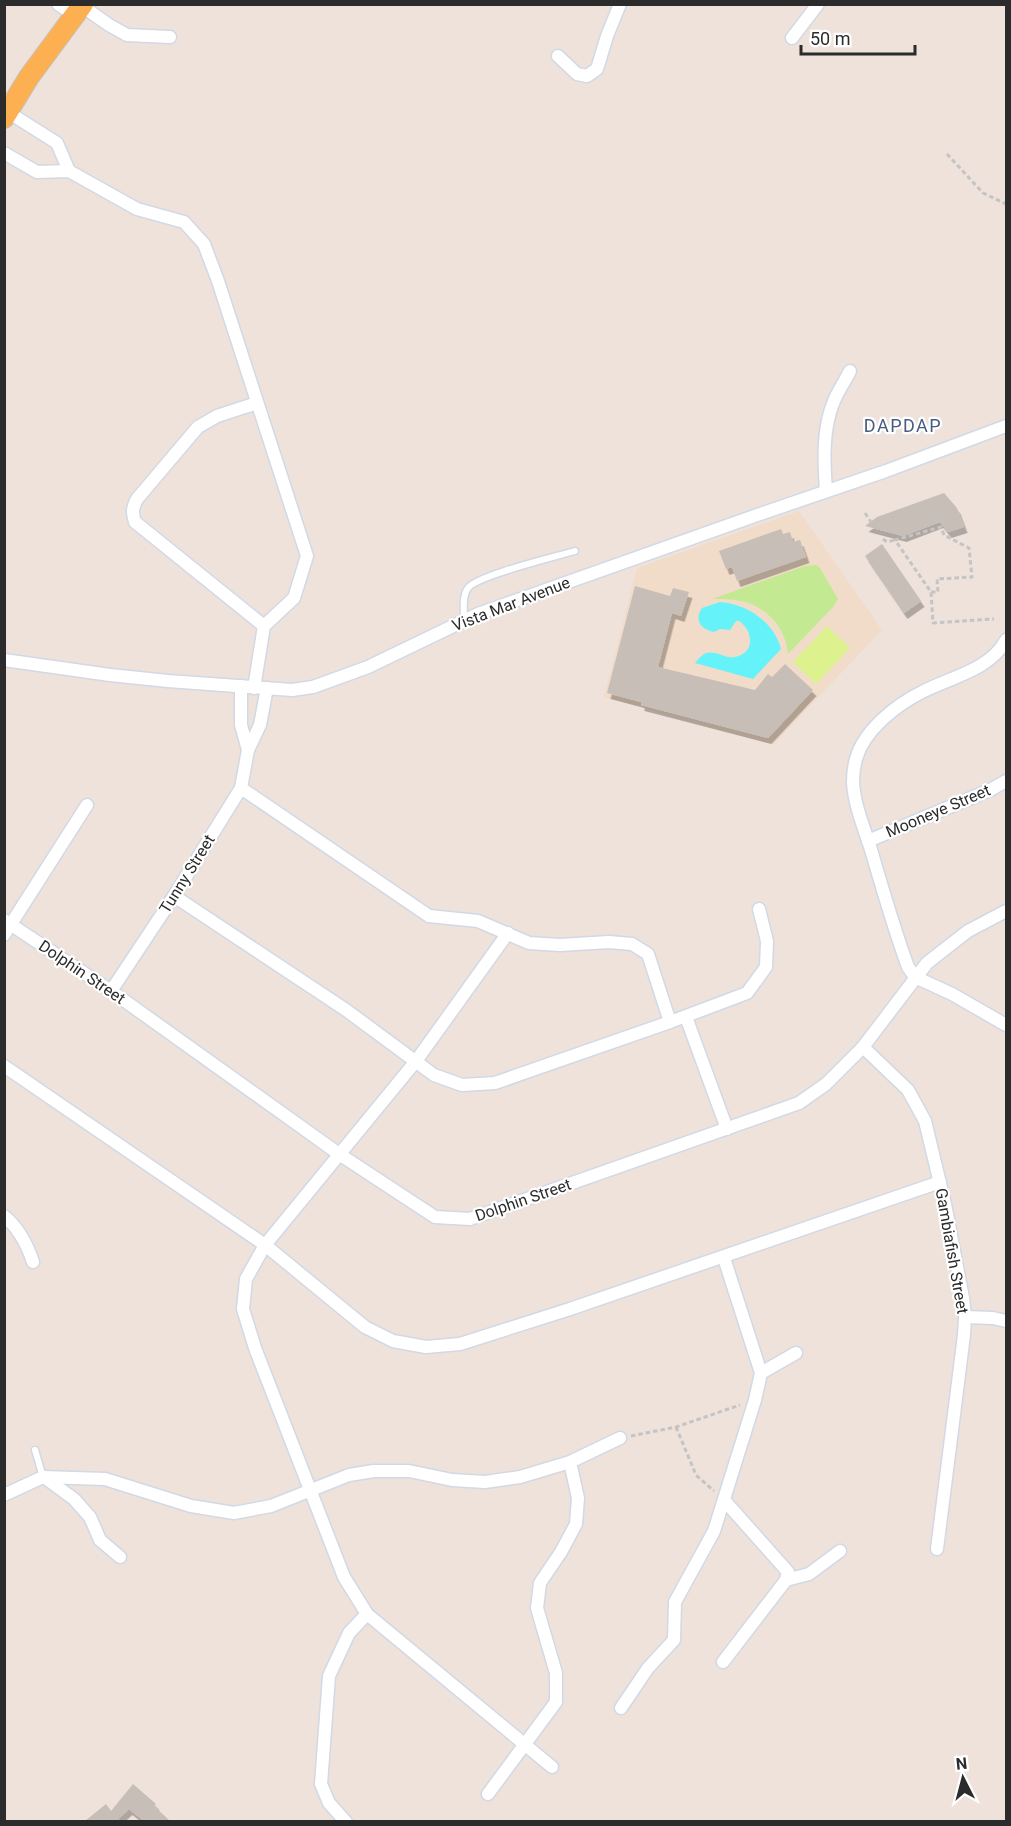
<svg xmlns="http://www.w3.org/2000/svg" width="1011" height="1826" font-family="Roboto,sans-serif">
<style>
.education{fill:#f1dcc9}
.green{fill:#c3e993}
.pitch{fill:#ddf28e}
.water{fill:#65f2f9}
.building{fill:#c6beb7;filter:url(#shadow)}
.lines{fill:none;stroke-linecap:round;stroke-linejoin:round}
.service-casing{stroke:#d1d9e5;stroke-width:9}
.minor-casing{stroke:#d1d9e5;stroke-width:15}
.primary-casing{stroke:#c4c4c4;stroke-width:22}
.path{stroke:#c4c4c4;stroke-width:3;stroke-dasharray:4.5 3;stroke-linecap:butt}
.service{stroke:#fff;stroke-width:6}
.minor{stroke:#fff;stroke-width:12}
.primary{stroke:#fdb051;stroke-width:20}
.labels{text-anchor:middle;dominant-baseline:central;stroke-width:4.5;stroke-linejoin:round;paint-order:stroke}
.street-label{font-size:16px;fill:#2b2b2b;stroke:#fff}
.neighbourhood-label{font-size:18px;letter-spacing:1.5px;fill:#475d80;stroke:#fff}
</style>
<defs>
<filter id="shadow"><feDropShadow dx="3.5" dy="6" stdDeviation="0" flood-color="#0004"/></filter>
</defs>
<rect width="100%" height="100%" fill="#eee2db"/>
<path class="education" d="M799,511L882,630L773,745L604,697L637,568Z"/>
<path class="green" d="M816,565L820,568L838,599L833,607L788,654C786,628 766,606 741,601C731,599 721,599 712,599L805,566Z"/>
<path class="pitch" d="M827,626L850,648L816,684L793,662Z"/>
<path class="water" d="M720,602C747,604 774,622 781,649L753,679L695,663C698,659 702,655 706,653C717,650 725,659 735,657C756,653 753,630 739,621H736L730,630L720,629L714,632C700,629 694,620 702,608Z"/>
<g class="building">
<path d="M944,493L957,508L964,527L948,532L940,522L903,536L865,526L877,517Z"/>
<path d="M781,529L783,534L790,532L793,542L800,540L806,557L737,581L732,567L726,569L719,551Z"/>
<path d="M882,544L921,601L904,613L865,556Z"/>
<path d="M635,586L670,596L673,588L689,592L681,616L672,613L658,667L755,690L768,674L772,677L785,664L813,690L768,738L641,705V702L607,693Z"/>
<path d="M133,1784L156,1804L154,1806L170,1821H144L129,1809L118,1819L121,1821H85L106,1804L111,1811Z"/>
</g>
<g class="lines">
<g class="service-casing">
<g id="service">
<path d="M464,620C464,610 462,596 468,588C478,575 555,557 575,551"/>
<path d="M35,1450L43,1477"/>
</g>
</g>
<g class="minor-casing">
<g id="minor">
<path d="M58,4L74,15"/>
<path d="M82,6L109,25L127,35L170,37"/>
<path d="M792,38L818,4"/>
<path d="M558,56L577,74L587,76L597,69L607,36L620,4"/>
<path d="M8,112L57,143L69,171"/>
<path d="M4,153L37,172L69,171L137,209L184,222L204,244L218,281L307,556L294,598L264,626L254,688"/>
<path d="M257,403L217,416L198,427L137,499C132,508 132,513 135,522L264,626"/>
<path d="M826,491C824,462 822,429 834,401C838,391 845,381 850,371"/>
<path d="M1006,640C990,670 951,677 922,692C896,705 864,730 856,759C854,766 853,775 853,782C854,805 865,830 872,853C883,891 894,929 908,967L915,977L952,994L1006,1025"/>
<path d="M4,660L110,675L168,681L292,690L313,687L368,667L478,614L763,513L886,471L1006,426"/>
<path d="M241,686V725L248,750L260,725L267,688"/>
<path d="M241,788L429,916L478,921L529,943L560,945L609,942L632,944L648,954L670,1022"/>
<path d="M868,841L990,790L1006,781"/>
<path d="M174,896L346,1010L434,1075L462,1085L495,1083L670,1022L747,993L766,967L767,941L759,909"/>
<path d="M4,920L111,991L339,1154L435,1217L470,1219L799,1103L826,1084L863,1047L927,963L968,931L1006,911"/>
<path d="M508,933L416,1061L265,1245L246,1279L243,1309L255,1348L344,1577L367,1614L552,1767"/>
<path d="M4,935L87,805"/>
<path d="M111,991L174,896L241,788L248,750"/>
<path d="M686,1017L727,1129"/>
<path d="M863,1047L908,1090L925,1121L945,1204L963,1298L965,1317L964,1335L937,1549"/>
<path d="M4,1066L265,1245L365,1327L393,1341L426,1347L460,1344L570,1309L940,1182"/>
<path d="M4,1216C19,1228 27,1244 33,1262"/>
<path d="M965,1317L993,1318L1006,1321"/>
<path d="M761,1373L796,1353"/>
<path d="M44,1477L74,1499L90,1517L100,1540L120,1557"/>
<path d="M4,1495L43,1477L105,1479L191,1506L234,1513L271,1506L349,1475L374,1471H409L452,1480L485,1482L520,1477L570,1462L620,1438"/>
<path d="M786,1580L809,1574L840,1551"/>
<path d="M723,1662L786,1580L788,1572L724,1500"/>
<path d="M621,1708L648,1668L674,1640L675,1602L714,1531L755,1400L761,1373L724,1258"/>
<path d="M488,1794L556,1702V1673L537,1608L540,1583L561,1552L576,1524L578,1498L570,1462"/>
<path d="M346,1822L329,1803L321,1784L329,1676L349,1633L367,1614"/>
</g>
</g>
<g class="primary-casing">
<path id="primary" d="M4,118L29,77L83,4"/>
</g>
<g class="path">
<path d="M947,154L983,193L1006,204"/>
<path d="M865,513L871,522"/>
<path d="M883,539L887,542L895,540"/>
<path d="M931,592H938L937,579L972,577L969,548L944,535L941,527L895,540L931,592L933,623L994,619"/>
<path d="M676,1427L696,1475L714,1491"/>
<path d="M631,1436L676,1427L740,1405"/>
</g>
<use href="#service" class="service"/>
<use href="#minor" class="minor"/>
<use href="#primary" class="primary"/>
</g>
<g class="labels">
<g class="street-label">
<text transform="translate(511 604) rotate(-21)">Vista Mar Avenue</text>
<text transform="translate(938 811) rotate(-23)">Mooneye Street</text>
<text transform="translate(187 874) rotate(-58)">Tunny Street</text>
<text transform="translate(82 972) rotate(34)">Dolphin Street</text>
<text transform="translate(523 1200) rotate(-19)">Dolphin Street</text>
<text transform="translate(952 1251) rotate(80)">Gambiafish Street</text>
</g>
<g class="neighbourhood-label">
<text x="903" y="425">DAPDAP</text>
</g>
</g>
<rect width="1011" height="1826" fill="none" stroke="#2b2b2b" stroke-width="12"/>
<g transform="translate(963 1778) rotate(354)" stroke="#ffffff" stroke-width="4.5" paint-order="stroke">
<path d="M0-4.5L10 22L0 15L-10 22Z" fill="#2b2b2b"/>
<text y="-9" font-size="16" font-weight="bold" text-anchor="middle" fill="#2b2b2b">N</text>
</g>
<path d="M801 45v9h114v-9" fill="none" stroke="#2b2b2b" stroke-width="3"/>
<text x="810" y="45" font-size="18" fill="#2b2b2b" stroke="#ffffff" stroke-width="4.5" paint-order="stroke">50 m</text>
</svg>
